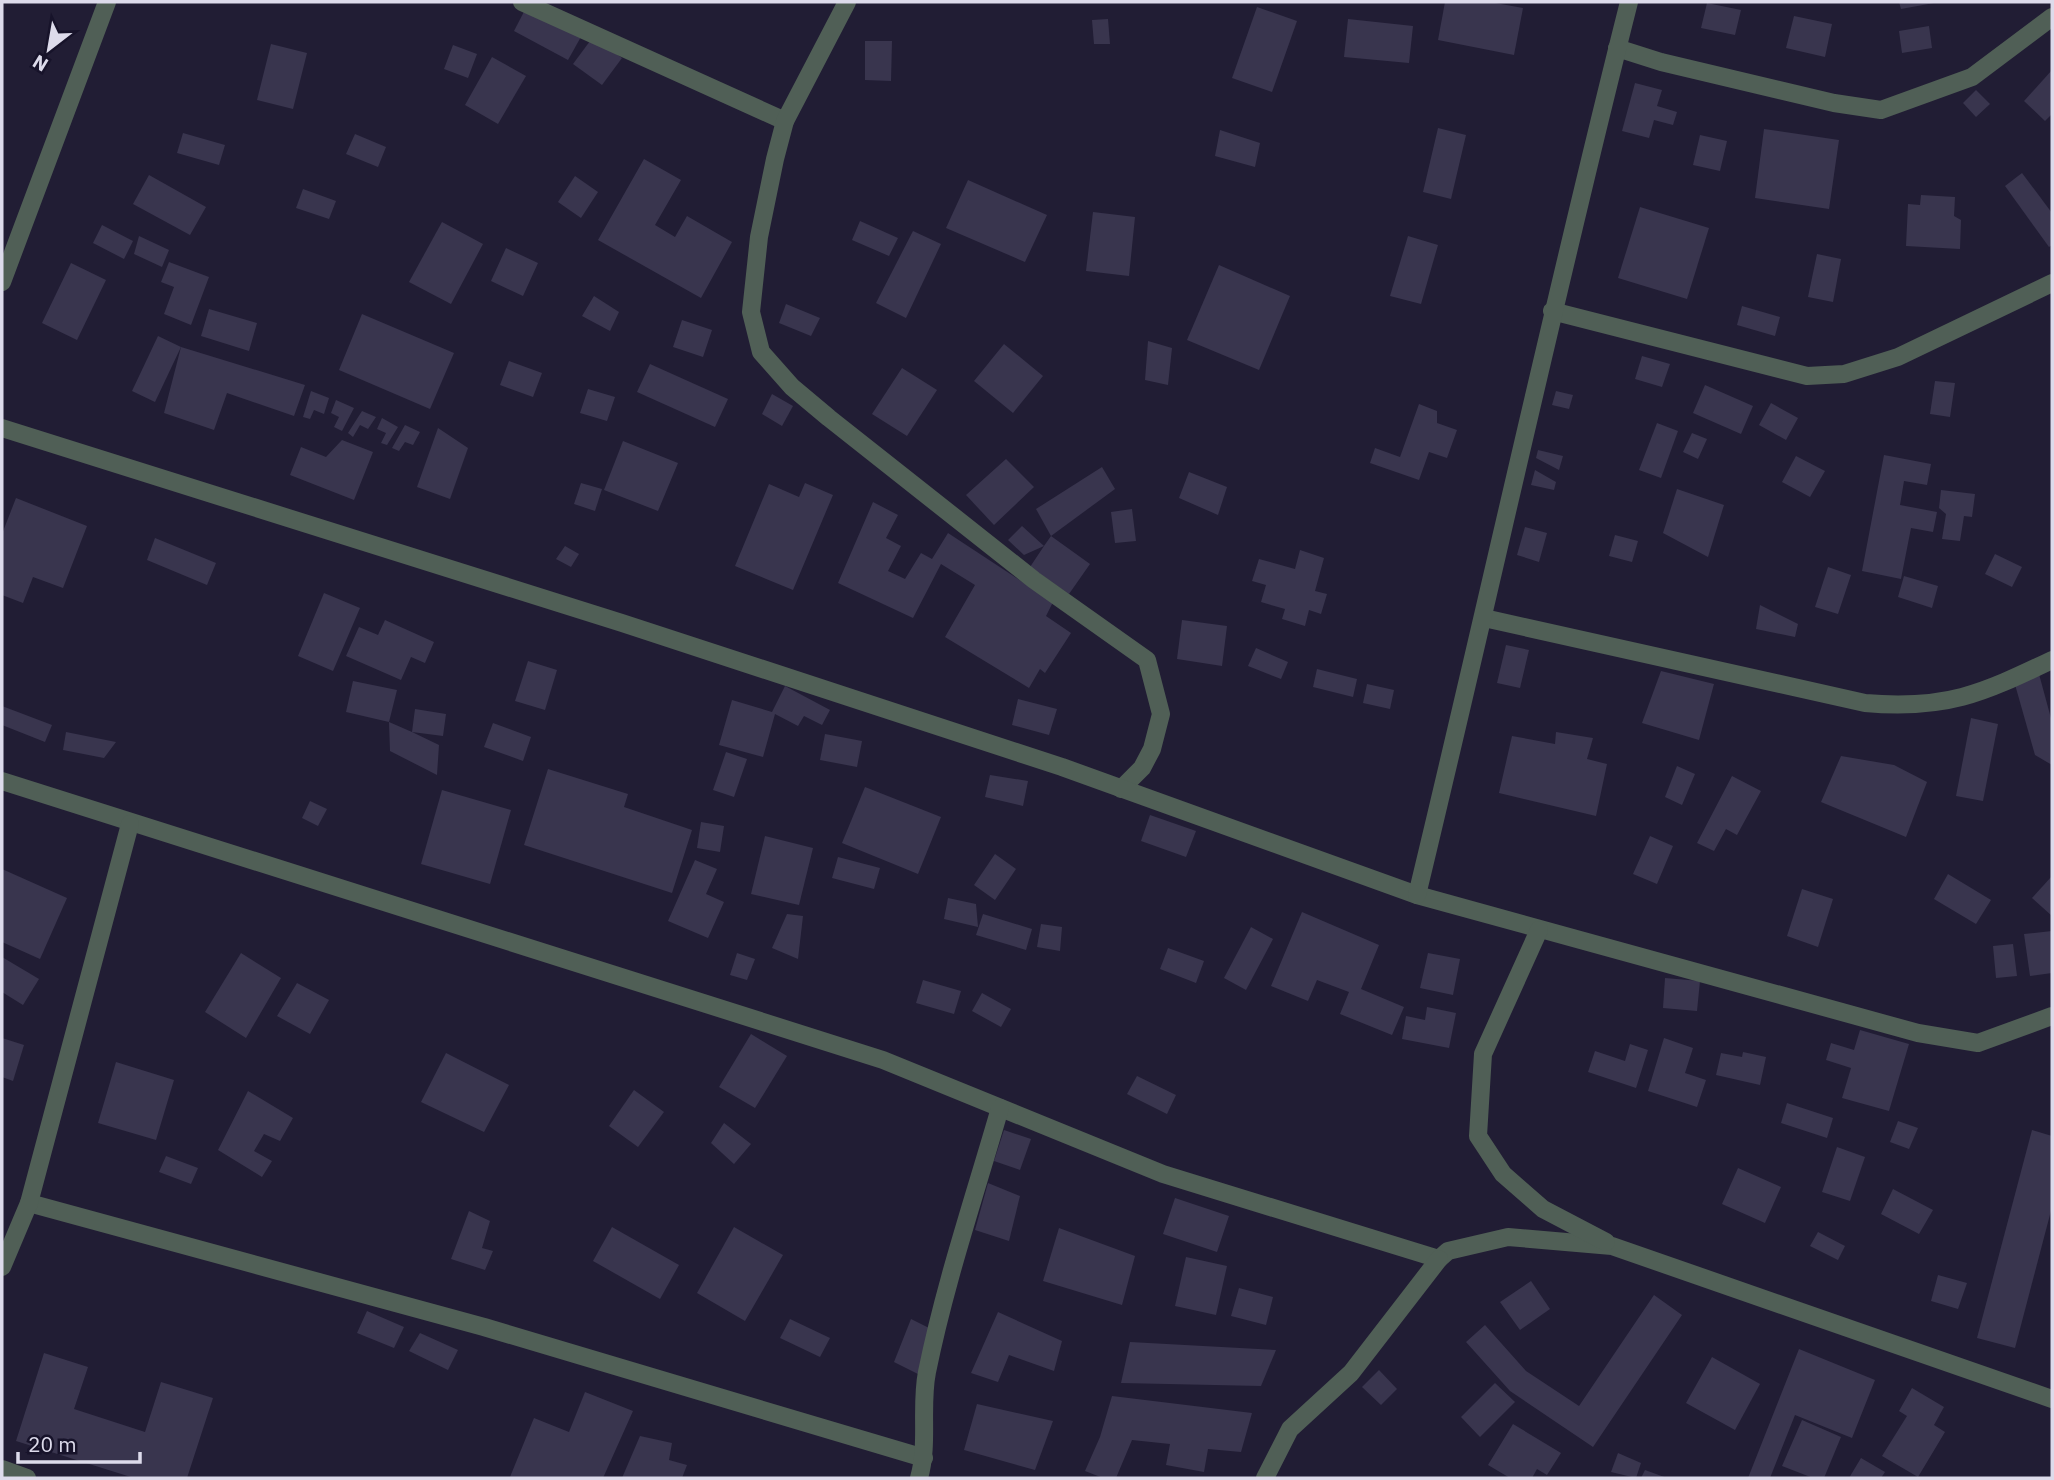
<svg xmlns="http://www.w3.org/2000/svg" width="2054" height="1480" font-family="'IBM Plex Sans',sans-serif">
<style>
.building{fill:#39354e}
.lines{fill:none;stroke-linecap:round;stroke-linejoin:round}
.service{stroke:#505f56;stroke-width:18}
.minor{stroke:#505f56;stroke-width:18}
</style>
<rect width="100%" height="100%" fill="#211d34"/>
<g class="building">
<path d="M1445,2H1490L1523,8L1514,55L1438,40Z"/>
<path d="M1899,2H1934V3L1901,9Z"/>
<path d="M1707,3L1741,10L1735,35L1701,28Z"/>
<path d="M528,4L582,35L568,60L514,31Z"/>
<path d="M1257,7L1297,21L1272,92L1232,78Z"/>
<path d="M1794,16L1832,24L1825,57L1786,48Z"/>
<path d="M1108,19L1110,44H1094L1092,20Z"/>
<path d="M1348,19L1413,26L1409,63L1344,57Z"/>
<path d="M1929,26L1932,48L1902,53L1899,31Z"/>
<path d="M593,37L622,58L602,85L573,64Z"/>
<path d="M865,41H892L891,81L865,80Z"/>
<path d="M271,44L307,53L293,109L257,100Z"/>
<path d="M453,45L477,54L468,78L444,69Z"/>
<path d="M492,57L526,76L498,124L465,105Z"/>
<path d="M2052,70V114L2045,121L2024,101Z"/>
<path d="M1635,83L1662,90L1657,106L1677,112L1673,125L1654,120L1649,138L1622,131Z"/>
<path d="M1976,90L1990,104L1976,117L1963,103Z"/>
<path d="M1438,128L1466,135L1451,199L1423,192Z"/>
<path d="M1764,129L1839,140L1829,209L1755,198Z"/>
<path d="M1220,130L1260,143L1255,167L1215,156Z"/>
<path d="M183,133L225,145L219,165L177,153Z"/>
<path d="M355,134L386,147L378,167L346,154Z"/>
<path d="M1700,135L1727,141L1720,171L1693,165Z"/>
<path d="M644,159L681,180L655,225L675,237L687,216L732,242L701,298L598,240Z"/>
<path d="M2022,173L2052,213V245L2049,247L2005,186Z"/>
<path d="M149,175L206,207L190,235L133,204Z"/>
<path d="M575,176L598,192L581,218L558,202Z"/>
<path d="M968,180L1047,215L1025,262L946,228Z"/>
<path d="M303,189L336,201L329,219L296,208Z"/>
<path d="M1921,195L1955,197L1954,216L1961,220L1960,249L1906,246L1908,204L1920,205Z"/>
<path d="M1640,207L1709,228L1687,299L1618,278Z"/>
<path d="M1093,212L1135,217L1129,276L1086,271Z"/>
<path d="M860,221L898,238L889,256L852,240Z"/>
<path d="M442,222L483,244L451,304L409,282Z"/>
<path d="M102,225L133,241L124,259L93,243Z"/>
<path d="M913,231L941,244L906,318L876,303Z"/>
<path d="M139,236L169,250L162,267L134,254Z"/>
<path d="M1408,236L1438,245L1421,304L1390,296Z"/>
<path d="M506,248L538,263L523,296L491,281Z"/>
<path d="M1817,254L1841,259L1833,302L1808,297Z"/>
<path d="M169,262L209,277L191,325L164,314L174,287L161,282Z"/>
<path d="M71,263L106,280L77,340L42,323Z"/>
<path d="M1219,265L1290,296L1259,370L1187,340Z"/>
<path d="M594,296L619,312L610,331L582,316Z"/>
<path d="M786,304L820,318L811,336L779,323Z"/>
<path d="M1742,306L1780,317L1775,336L1737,325Z"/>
<path d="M209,309L257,323L249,351L201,336Z"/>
<path d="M362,314L454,353L430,409L339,370Z"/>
<path d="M682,320L712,330L703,357L673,347Z"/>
<path d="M158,336L181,347L155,402L132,391Z"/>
<path d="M1148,341L1172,348L1168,385L1145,380Z"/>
<path d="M1004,344L1043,376L1013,413L974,381Z"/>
<path d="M181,347L305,385L294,416L227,393L214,430L164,413Z"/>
<path d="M1642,356L1670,364L1662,387L1635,379Z"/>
<path d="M509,361L542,373L533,397L500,385Z"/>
<path d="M650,364L728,399L715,427L637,392Z"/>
<path d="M902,368L937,390L907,436L872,414Z"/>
<path d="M1935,381L1955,383L1950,417L1930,414Z"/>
<path d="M1705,385L1753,406L1741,434L1693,413Z"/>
<path d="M588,389L615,397L607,421L580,413Z"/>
<path d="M311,391L329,398L324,414L314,410L310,419L303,417Z"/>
<path d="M1556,391L1573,395L1569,409L1552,405Z"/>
<path d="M772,394L793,406L782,426L762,414Z"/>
<path d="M336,400L354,408L342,431L334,427L339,417L331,413Z"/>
<path d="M1771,403L1798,418L1786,440L1759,425Z"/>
<path d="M1419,404L1437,411V423L1457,430L1447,458L1429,452L1419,480L1370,463L1375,448L1400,457Z"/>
<path d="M362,411L376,417L368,429L360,425L353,437L348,433Z"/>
<path d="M382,418L398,427L387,445L381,443L386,433L377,429Z"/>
<path d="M1657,423L1678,431L1661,478L1639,470Z"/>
<path d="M405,425L420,432L413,445L405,442L399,451L392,448Z"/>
<path d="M438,428L468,448L450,499L417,487Z"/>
<path d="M1692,433L1707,439L1698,459L1683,452Z"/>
<path d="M342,440L373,452L354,500L290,475L301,447L326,457Z"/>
<path d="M623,441L678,463L658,511L604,490Z"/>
<path d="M1538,450L1563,456L1559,470L1536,458Z"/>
<path d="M1884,455L1931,464L1927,485L1904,481L1900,505L1937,512L1933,532L1911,528L1901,579L1862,571Z"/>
<path d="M1796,456L1825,471L1810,497L1782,482Z"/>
<path d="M1006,459L1034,487L994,525L966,495Z"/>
<path d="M1102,467L1115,489L1051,536L1036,509Z"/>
<path d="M1535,470L1556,482L1554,490L1531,485Z"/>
<path d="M1189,472L1227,487L1218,515L1179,498Z"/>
<path d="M581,483L602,489L595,511L574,504Z"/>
<path d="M805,483L833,495L793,590L735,566L769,484L799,497Z"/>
<path d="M1677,489L1724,505L1708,557L1663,533Z"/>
<path d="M1941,490L1975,494L1972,517L1964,516L1960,541L1942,539L1946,514L1939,508Z"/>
<path d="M16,498L87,526L63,588L33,577L23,603L2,595V534Z"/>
<path d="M873,502L898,515L886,538L901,546L888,571L905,579L921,553L932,559L948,533L1053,602L1046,616L1071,633L1045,673L1040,669L1029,688L945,637L975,585L941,564L913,618L838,583Z"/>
<path d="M1132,509L1136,541L1115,543L1111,512Z"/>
<path d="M1022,526L1044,546L1051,536L1090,564L1069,594L1030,567L1044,546L1024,555L1008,540Z"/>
<path d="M1525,527L1547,533L1539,562L1517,555Z"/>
<path d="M1615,535L1638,541L1632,562L1609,556Z"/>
<path d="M155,538L216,563L207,585L147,560Z"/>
<path d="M565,546L579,554L571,567L556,559Z"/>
<path d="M1300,550L1324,558L1315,591L1327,594L1321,614L1309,610L1305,626L1282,619L1285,609L1261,602L1266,585L1252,581L1259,559L1295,569Z"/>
<path d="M1995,554L2022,567L2012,587L1985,574Z"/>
<path d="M1828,567L1851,575L1838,614L1815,607Z"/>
<path d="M1904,576L1938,586L1932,608L1898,597Z"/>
<path d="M324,593L360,608L333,671L298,656Z"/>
<path d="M1760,605L1798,624L1795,637L1756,629Z"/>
<path d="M385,620L434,642L425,663L411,657L401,680L346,656L359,627L378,635Z"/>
<path d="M1182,620L1227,626L1222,666L1177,659Z"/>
<path d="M1506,645L1529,650L1520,688L1497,683Z"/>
<path d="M1256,648L1288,662L1281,679L1248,666Z"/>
<path d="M528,661L557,670L545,710L515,701Z"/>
<path d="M1317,669L1357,679L1353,697L1313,687Z"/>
<path d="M1661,671L1714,684L1699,740L1642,723Z"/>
<path d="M2039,674L2052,722V765L2035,755L2014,681Z"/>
<path d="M353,681L397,690L389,722L412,732L415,709L446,714L443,736L412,732L439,745L437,775L390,751L389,722L346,712Z"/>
<path d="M1367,684L1394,690L1390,709L1363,703Z"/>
<path d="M785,686L830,710L822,725L804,716L798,726L775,714L763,757L719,745L732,700L772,712Z"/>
<path d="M1018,699L1057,709L1049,735L1012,725Z"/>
<path d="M2,706L52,725L45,742L2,725Z"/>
<path d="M1971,718L1998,724L1983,801L1956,796Z"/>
<path d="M493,723L531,737L523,761L484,747Z"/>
<path d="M66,732L116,742L104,758L63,750Z"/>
<path d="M1556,732L1593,738L1587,759L1607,764L1596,816L1499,793L1512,736L1555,744Z"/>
<path d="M825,734L862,741L857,767L820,760Z"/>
<path d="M726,752L747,759L734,797L713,790Z"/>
<path d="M1841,756L1894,765L1927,782L1906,837L1821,802Z"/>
<path d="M1677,766L1695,774L1682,805L1665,797Z"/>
<path d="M548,769L628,794L624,807L692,830L672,893L524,845Z"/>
<path d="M990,775L1028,781L1023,806L985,797Z"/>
<path d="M1732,776L1761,791L1737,835L1726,829L1714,851L1697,843Z"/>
<path d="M865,787L941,817L918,874L842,843Z"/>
<path d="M442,790L511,810L490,884L421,864Z"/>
<path d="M310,801L327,809L318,826L302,818Z"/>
<path d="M1150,815L1196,831L1186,857L1141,841Z"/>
<path d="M701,822L724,826L720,852L697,848Z"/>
<path d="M765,836L813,848L799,905L751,894Z"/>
<path d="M1650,836L1673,846L1657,884L1633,874Z"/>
<path d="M995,854L1016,869L995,900L974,885Z"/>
<path d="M838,857L880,868L874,889L832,878Z"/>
<path d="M695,860L717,869L706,894L724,902L708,938L668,921Z"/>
<path d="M2,869L67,898L40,959L2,942Z"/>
<path d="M1948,874L1991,900L1976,924L1934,899Z"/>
<path d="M2052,876V916L2032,898Z"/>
<path d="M1802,889L1833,899L1818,947L1787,936Z"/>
<path d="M948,898L976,904L978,927L944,919Z"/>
<path d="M1302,912L1379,945L1361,989L1404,1007L1392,1035L1340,1014L1349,992L1317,980L1308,1001L1271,986Z"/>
<path d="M787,914L803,916L798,959L772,948Z"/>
<path d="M983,914L1032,929L1026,950L976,935Z"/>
<path d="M1041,924L1062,927L1060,951L1037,947Z"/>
<path d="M1251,927L1273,939L1246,990L1224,978Z"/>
<path d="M2052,931V973L2030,976L2024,934Z"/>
<path d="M2013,944L2017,976L1996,978L1993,946Z"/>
<path d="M1168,948L1204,961L1196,983L1160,969Z"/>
<path d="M241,953L281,978L246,1038L205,1012Z"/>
<path d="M737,953L755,959L747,980L730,975Z"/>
<path d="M1428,953L1460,959L1453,995L1420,988Z"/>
<path d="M2,957L39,979L23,1005L2,992Z"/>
<path d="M1665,978L1700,981L1697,1011L1663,1008Z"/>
<path d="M923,980L961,991L954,1014L916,1003Z"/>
<path d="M297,983L329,1000L310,1034L277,1016Z"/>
<path d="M982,993L1011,1009L1001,1027L972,1011Z"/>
<path d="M1427,1007L1456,1013L1449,1048L1402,1039L1406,1016L1425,1020Z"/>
<path d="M1860,1030L1909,1044L1889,1111L1842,1098L1851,1068L1826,1060L1831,1043L1854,1050Z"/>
<path d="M751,1034L787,1056L755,1108L719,1087Z"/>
<path d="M2,1038L24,1045L13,1081L2,1077Z"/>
<path d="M1664,1038L1693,1048L1685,1073L1706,1080L1697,1107L1648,1091Z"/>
<path d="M1630,1044L1648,1050L1636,1088L1588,1072L1595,1051L1625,1061Z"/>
<path d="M1743,1052L1766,1057L1760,1085L1716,1075L1721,1053L1742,1057Z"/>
<path d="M446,1053L509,1085L484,1132L421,1102Z"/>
<path d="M116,1062L174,1080L156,1140L98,1123Z"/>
<path d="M1137,1076L1176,1095L1167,1114L1127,1094Z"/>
<path d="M634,1090L664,1112L638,1147L609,1126Z"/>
<path d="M248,1091L293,1118L280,1141L264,1134L254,1151L272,1161L262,1177L218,1150Z"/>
<path d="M1787,1103L1833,1118L1827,1138L1781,1123Z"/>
<path d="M1898,1121L1918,1128L1909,1149L1890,1142Z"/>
<path d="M724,1123L751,1144L734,1164L711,1143Z"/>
<path d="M1004,1130L1031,1139L1020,1170L994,1161Z"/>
<path d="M2032,1130L2052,1136V1207L2015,1348L1977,1338Z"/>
<path d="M1837,1147L1865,1157L1850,1201L1822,1192Z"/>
<path d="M166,1156L198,1168L191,1184L159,1172Z"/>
<path d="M1738,1168L1781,1187L1765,1223L1722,1204Z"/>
<path d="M988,1183L1020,1196L1009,1241L975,1230Z"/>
<path d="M1893,1189L1933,1210L1919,1234L1881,1214Z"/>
<path d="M1175,1198L1229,1216L1217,1252L1163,1234Z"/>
<path d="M469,1211L490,1221L482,1248L493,1251L485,1270L451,1259Z"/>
<path d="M612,1227L679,1265L660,1299L593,1261Z"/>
<path d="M734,1227L783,1255L745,1321L697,1293Z"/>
<path d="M1059,1228L1135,1256L1122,1305L1043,1281Z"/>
<path d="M1818,1232L1845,1246L1838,1260L1810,1246Z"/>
<path d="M1186,1257L1227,1266L1216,1315L1175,1306Z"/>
<path d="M1938,1275L1967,1283L1958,1309L1931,1301Z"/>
<path d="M1531,1281L1550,1309L1520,1330L1500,1302Z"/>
<path d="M1239,1288L1273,1297L1266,1325L1231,1316Z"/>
<path d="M1654,1295L1682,1315L1593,1447L1510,1391L1466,1342L1485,1325L1526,1371L1579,1406Z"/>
<path d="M367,1311L404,1327L394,1348L357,1333Z"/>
<path d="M998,1312L1062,1341L1054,1371L1009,1355L998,1382L971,1373Z"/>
<path d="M790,1319L830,1338L820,1357L780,1338Z"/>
<path d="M911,1319L931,1329L918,1374L894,1362Z"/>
<path d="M420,1333L458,1350L448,1370L409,1351Z"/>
<path d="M1130,1342L1276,1350L1261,1386L1121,1383Z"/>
<path d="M1799,1349L1875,1380L1852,1438L1795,1415L1770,1478H1748Z"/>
<path d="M44,1353L88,1367L74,1409L145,1432L161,1382L213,1398L187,1478H134L16,1441Z"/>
<path d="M1712,1357L1760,1384L1735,1430L1686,1403Z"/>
<path d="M1379,1370L1397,1389L1381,1405L1362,1387Z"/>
<path d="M1495,1383L1515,1402L1480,1437L1461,1417Z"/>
<path d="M1912,1388L1944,1407L1934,1425L1945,1432L1918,1477L1882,1456L1907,1416L1899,1411Z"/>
<path d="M585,1392L633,1411L603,1478L510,1477L534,1418L569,1432Z"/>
<path d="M1112,1396L1252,1413L1241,1452L1208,1449L1204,1472L1166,1465L1170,1444L1132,1440L1116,1478H1103L1085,1471L1100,1437Z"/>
<path d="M977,1404L1053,1421L1035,1470L964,1450Z"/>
<path d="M1802,1420L1841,1437L1824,1478H1813L1782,1466Z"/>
<path d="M1513,1424L1561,1453L1547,1475L1537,1469L1532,1478H1510L1488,1465Z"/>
<path d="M640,1436L672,1443L669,1460L687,1465L682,1478H622Z"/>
<path d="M1618,1453L1641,1463L1636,1478L1611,1472Z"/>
<path d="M1861,1458L1885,1472L1881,1478H1849Z"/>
<path d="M1645,1470L1667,1478H1641Z"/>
</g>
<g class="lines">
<g class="service">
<path d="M522,2L785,121"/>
<path d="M847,2L785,121L775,159L759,237L751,312L761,352L792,387L829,418L1034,580L1147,660L1161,714L1152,749L1142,768L1121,789"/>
</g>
<g class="minor">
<path d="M1617,48L1661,62L1834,103L1881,110L1972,77L2052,17"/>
<path d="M2,282L107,2"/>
<path d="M1552,311L1807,376L1844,374L1898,357L2052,283"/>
<path d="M2,428L622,623L1062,767L1417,895L1918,1033L1978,1043L2052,1016"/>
<path d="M1484,618L1865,703C1946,710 1981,694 2052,660"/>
<path d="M2,781L883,1060L1163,1174L1439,1259L1448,1251L1508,1237L1612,1246L2052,1399"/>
<path d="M1417,895C1489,597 1554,298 1629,2"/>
<path d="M1539,930L1483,1054L1478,1136L1503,1174L1543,1209L1606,1242"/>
<path d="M29,1203L484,1327L924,1458"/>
<path d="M2,1267L29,1203L130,824"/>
<path d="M2,1469L27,1478"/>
<path d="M919,1478C929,1443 920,1407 927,1372C945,1283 975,1195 1000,1108"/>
<path d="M1265,1478L1290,1429L1351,1373L1439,1259"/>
</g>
</g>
<rect width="2054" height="1480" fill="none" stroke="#dddbeb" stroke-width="7"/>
<g transform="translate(49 49) rotate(211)" stroke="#17132a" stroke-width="5" paint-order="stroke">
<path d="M0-5L12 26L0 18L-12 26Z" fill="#dddbeb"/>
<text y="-10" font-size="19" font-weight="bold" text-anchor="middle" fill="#dddbeb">N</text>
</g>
<path d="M18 1452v10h122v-10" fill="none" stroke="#dddbeb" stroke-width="3.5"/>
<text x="28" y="1452" font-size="21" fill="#dddbeb" stroke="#17132a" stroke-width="5" paint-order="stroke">20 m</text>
</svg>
